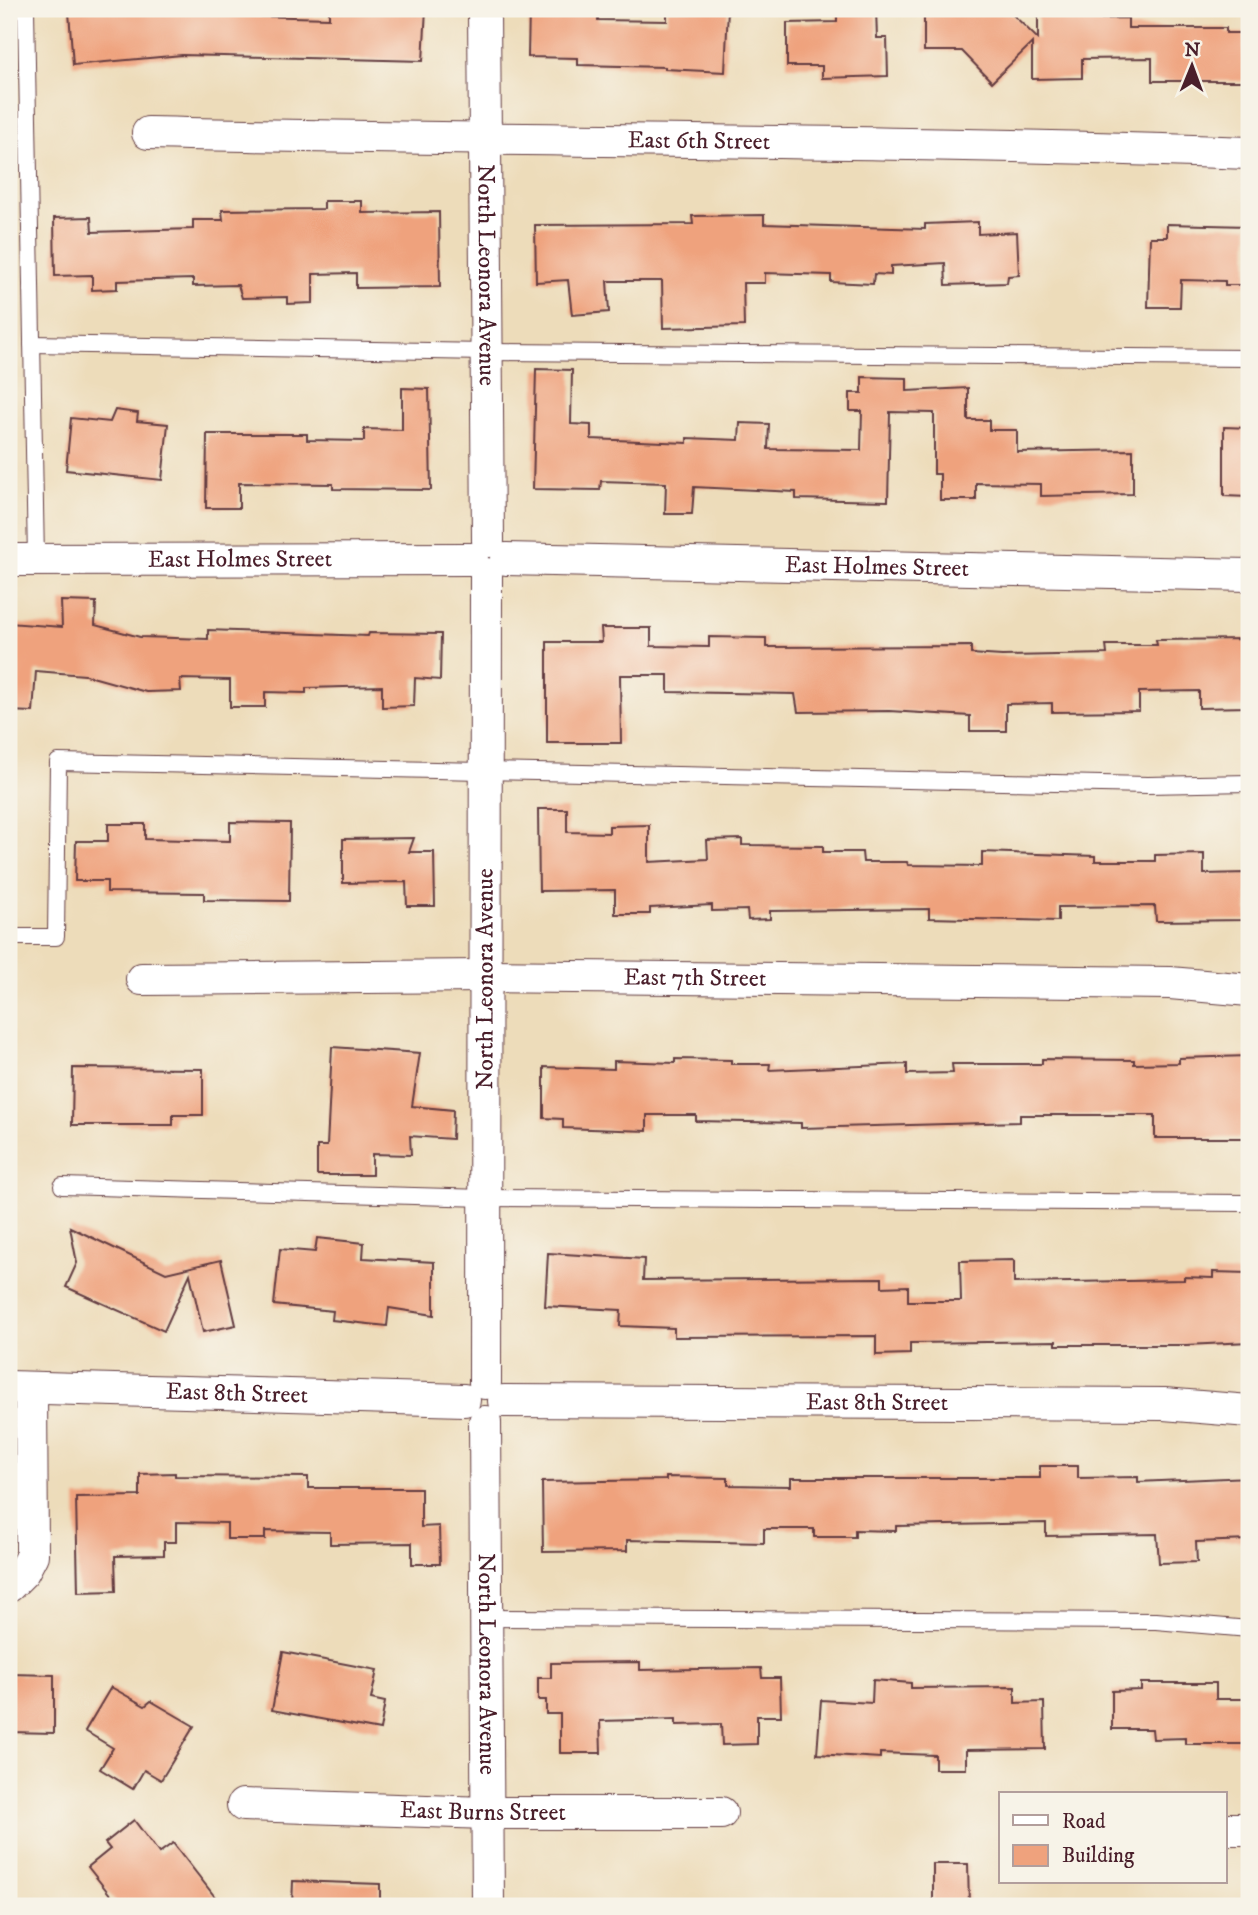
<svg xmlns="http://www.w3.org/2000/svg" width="1258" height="1915" font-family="'IM FELL DW Pica',serif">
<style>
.building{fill:#efa27d}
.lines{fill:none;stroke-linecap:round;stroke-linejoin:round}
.service-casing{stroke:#623b40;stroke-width:18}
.minor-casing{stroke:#623b40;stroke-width:34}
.service{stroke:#fff;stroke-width:16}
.minor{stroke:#fff;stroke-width:32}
.labels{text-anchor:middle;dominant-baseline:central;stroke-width:7;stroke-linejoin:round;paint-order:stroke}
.street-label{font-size:24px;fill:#4a1f2b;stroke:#f7f3e8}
</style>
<rect width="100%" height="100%" fill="#f7f3e8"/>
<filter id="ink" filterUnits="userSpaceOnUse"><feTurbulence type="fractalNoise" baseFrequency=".0143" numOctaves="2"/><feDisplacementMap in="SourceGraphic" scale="14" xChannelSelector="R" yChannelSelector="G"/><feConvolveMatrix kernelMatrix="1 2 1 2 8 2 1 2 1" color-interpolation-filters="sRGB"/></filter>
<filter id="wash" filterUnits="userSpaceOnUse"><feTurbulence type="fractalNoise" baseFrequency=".00686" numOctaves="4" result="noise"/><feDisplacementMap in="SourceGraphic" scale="28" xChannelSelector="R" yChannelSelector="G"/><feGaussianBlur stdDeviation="1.57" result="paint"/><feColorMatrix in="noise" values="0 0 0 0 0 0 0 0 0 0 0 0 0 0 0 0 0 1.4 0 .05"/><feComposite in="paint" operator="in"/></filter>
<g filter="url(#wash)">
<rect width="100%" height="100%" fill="#eddcba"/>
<g id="blocks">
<g class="building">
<path d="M81,9H255V16L329,18V9H426L423,61L182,55L73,65L69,12Z"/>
<path d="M529,9H598V20L667,21V9H728L725,72L665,69V67L578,65V58L528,57Z"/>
<path d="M837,9H876L877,38H887L888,76L822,78V66H787V23L837,22Z"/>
<path d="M924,9H1007L1038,39V9H1080V19L1128,18V28H1226V33H1244V81H1152V58L1082,59V78L1032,79V43L992,82L962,51H924Z"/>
<path d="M324,201H362V213L439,212L440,287L356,288V273L313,274V303L287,304V297L242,298L238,285L193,286V279L117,281V289L92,290V275L55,276L54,218L91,217L92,232L193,229V220H223L222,210L324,209Z"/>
<path d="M764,215V224L925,229V224L978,222V234L1017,232L1019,275L1008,276L1007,283L946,285L945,263L891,266V275L874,274L873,284L831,282V275L765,273V283H743L744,326L663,328L662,281H607L609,312L572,315L568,280L536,282L535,225L693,224L692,216Z"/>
<path d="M1167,224L1248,226L1247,285H1225V281L1181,280L1180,307H1148L1150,237H1167Z"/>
<path d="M536,369L572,370L571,424L591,425V439L687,443V438L739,440L740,423L769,424L768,449L861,450L862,411H850V393H862V377L907,378V391L968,388V420H989V430H1017V452L1133,450V494L1041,496V484L976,483V500H940V474H934V413L890,412L888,501L796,499V492L694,487L692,514H665L666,483L601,481L600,490L533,489Z"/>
<path d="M402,388L429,389L431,490L333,489V484L239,483V508H206L207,434H307V440L364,441V429L402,430Z"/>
<path d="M115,410L138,413L137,421L168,424L162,480L66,470L71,418L110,422Z"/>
<path d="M1224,427L1249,428V497L1224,496Z"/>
<path d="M61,601L96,602L95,625L140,637L208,639V630L368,636L369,633L441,634L440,680L415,678L414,706L382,707V686L306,688V693L265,692V707H230V680L180,679L181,691L146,692L85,675L36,671L33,712L9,711V623L62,627Z"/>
<path d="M601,628H651V646L709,647V637L766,638V647L971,646V654L1002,656L1107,654L1106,645H1157L1156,640L1249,639V707L1199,708V691L1139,692V711L1052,712V703L1006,704V731H970V716L889,711L798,712L795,694L668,692V675H620L621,743H547V642H602Z"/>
<path d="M538,809H567V832L609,833V826L649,825V862L708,859L707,840L742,839V845L823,846V852H862L863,862H907L908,865L982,866V852L1095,856V861H1155V855L1204,854V874L1247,873V920L1156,921L1155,906L1058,907V921L929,918V909L770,911V919L748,920L747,910L712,911V905L650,908V914H615V890L539,891Z"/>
<path d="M230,822L290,823L289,901L204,900V893L107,892V881H75L76,841H108V824H145V839L230,841Z"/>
<path d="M414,838L409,852H434L435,906H407L406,882L343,883V839Z"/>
<path d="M332,1047L420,1053L412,1106L453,1110L452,1139L410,1136L411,1155L372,1154V1175H317V1146H327Z"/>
<path d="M1249,1056V1138H1155V1115H1020V1122L801,1128V1123L696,1121V1115H647V1131L563,1128V1119L544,1118V1067L614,1069V1061L675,1063V1059L731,1060V1064H770L769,1070L907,1064V1074L953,1073L952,1064H1042V1059L1134,1060V1064L1179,1063V1058Z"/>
<path d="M73,1068L203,1069V1115H173V1125H72Z"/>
<path d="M70,1227L166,1273L221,1260L236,1325L203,1332L190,1274L164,1331L66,1287L77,1263Z"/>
<path d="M317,1238L364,1243L363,1258L434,1262V1315L389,1308L387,1326L332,1320L333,1311L274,1305L280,1249L315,1252Z"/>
<path d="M548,1253L644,1259L643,1280L882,1278V1287L908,1286V1301H961L960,1261L1014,1260V1283L1184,1280V1277L1213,1278V1272L1249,1273V1342L1186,1345H1056V1341L910,1343V1354L876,1355V1336L674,1337V1328L620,1326L621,1310L545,1306Z"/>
<path d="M1040,1466H1078V1478L1138,1477V1482L1249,1477V1540L1196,1542L1197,1562L1159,1563L1157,1534L1046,1536V1523L896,1526V1531L855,1530V1537H814V1529H764V1543L627,1540V1551L543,1552L542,1482L666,1480V1477L728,1478V1485L791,1486V1478H1040Z"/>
<path d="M175,1473V1476L308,1477V1488H421V1527L439,1526L440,1564H412V1543L330,1544V1532L265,1531V1539H227V1523L176,1522V1542H164V1555L115,1556L116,1591L78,1592L76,1497L140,1496V1474Z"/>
<path d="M283,1652L377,1670L371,1699L385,1702L380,1730L272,1710Z"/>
<path d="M640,1662V1670L761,1668L762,1678H780L781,1716H757V1744L722,1745L721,1724L676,1725V1719L600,1721L601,1753H560V1714H546V1700H538V1678H551V1663Z"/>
<path d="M9,1674L54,1675V1733L9,1732Z"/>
<path d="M873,1680L911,1683V1688L1015,1687V1703L1044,1702L1045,1749L966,1750V1769H935V1755L880,1753V1758L817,1754L821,1700L872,1703Z"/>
<path d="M1141,1683H1216V1699H1249V1744H1185V1738L1153,1739L1152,1729H1112V1691L1141,1690Z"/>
<path d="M111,1687L145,1706L151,1701L194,1726L161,1780L144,1770L133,1789L100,1769L113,1748L85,1731Z"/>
<path d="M134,1820L159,1853L173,1843L222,1906H119L88,1867L110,1849L105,1843Z"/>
<path d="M933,1864H968L969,1906H933Z"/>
<path d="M293,1881L380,1884V1906H292Z"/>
</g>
</g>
</g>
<g filter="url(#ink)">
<use href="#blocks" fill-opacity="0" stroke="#623b40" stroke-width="2"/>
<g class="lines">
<g class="service-casing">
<g id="service">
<path d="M26,9L36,560"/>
<path d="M32,344L486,352L1249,358"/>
<path d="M9,937H56L58,762L1148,785L1249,783"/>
<path d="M62,1186L485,1198L1249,1203"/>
<path d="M486,1618L1156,1621L1249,1629"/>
</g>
</g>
<g class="minor-casing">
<g id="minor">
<path id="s1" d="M484,9L488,541"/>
<path id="s2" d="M148,133C515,142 882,139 1249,153"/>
<path id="s3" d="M506,559L1249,575"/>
<path id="s4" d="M9,560L472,559"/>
<path id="s5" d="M142,979L485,976L1170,983L1249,990"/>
<path id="s6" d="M485,1383L486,574"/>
<path id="s7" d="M9,1387L464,1400"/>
<path id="s8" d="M504,1401L1164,1404L1249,1411"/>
<path id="s9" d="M485,1422L488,1906"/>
<path d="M9,1586L23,1572L32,1555L31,1388"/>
<path id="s10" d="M243,1805L487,1813H721"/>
<path d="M1225,1829H1249"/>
</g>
</g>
<use href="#service" class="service"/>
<use href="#minor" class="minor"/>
</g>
</g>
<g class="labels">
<g class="street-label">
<text stroke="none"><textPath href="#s2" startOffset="551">East 6th Street</textPath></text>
<text stroke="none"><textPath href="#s1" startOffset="266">North Leonora Avenue</textPath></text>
<text stroke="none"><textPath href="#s4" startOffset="231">East Holmes Street</textPath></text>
<text stroke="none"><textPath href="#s3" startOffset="371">East Holmes Street</textPath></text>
<text stroke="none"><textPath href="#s5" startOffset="553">East 7th Street</textPath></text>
<text stroke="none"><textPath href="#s6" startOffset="404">North Leonora Avenue</textPath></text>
<text stroke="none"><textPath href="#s7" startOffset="228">East 8th Street</textPath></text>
<text stroke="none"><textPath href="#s8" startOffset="373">East 8th Street</textPath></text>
<text stroke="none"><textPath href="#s9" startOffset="242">North Leonora Avenue</textPath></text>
<text stroke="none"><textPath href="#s10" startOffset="240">East Burns Street</textPath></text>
</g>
</g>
<rect width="1258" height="1915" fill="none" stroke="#f7f3e8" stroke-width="35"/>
<rect x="999" y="1792" width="228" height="91" fill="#f7f3e8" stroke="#b29e9c" stroke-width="2"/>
<rect x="1013" y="1815" width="35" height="10" fill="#ffffff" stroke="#b29e9c" stroke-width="2"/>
<text x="1062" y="1828" font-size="21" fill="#4a1f2b">Road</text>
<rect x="1013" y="1845" width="35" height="21" fill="#efa27d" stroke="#b29e9c" stroke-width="2"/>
<text x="1062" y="1862" font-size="21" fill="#4a1f2b">Building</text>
<g transform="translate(1192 66) rotate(1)" stroke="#f7f3e8" stroke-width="5" paint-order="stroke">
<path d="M0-5L12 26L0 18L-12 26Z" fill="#4a1f2b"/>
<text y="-10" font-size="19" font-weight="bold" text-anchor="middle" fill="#4a1f2b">N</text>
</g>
</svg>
